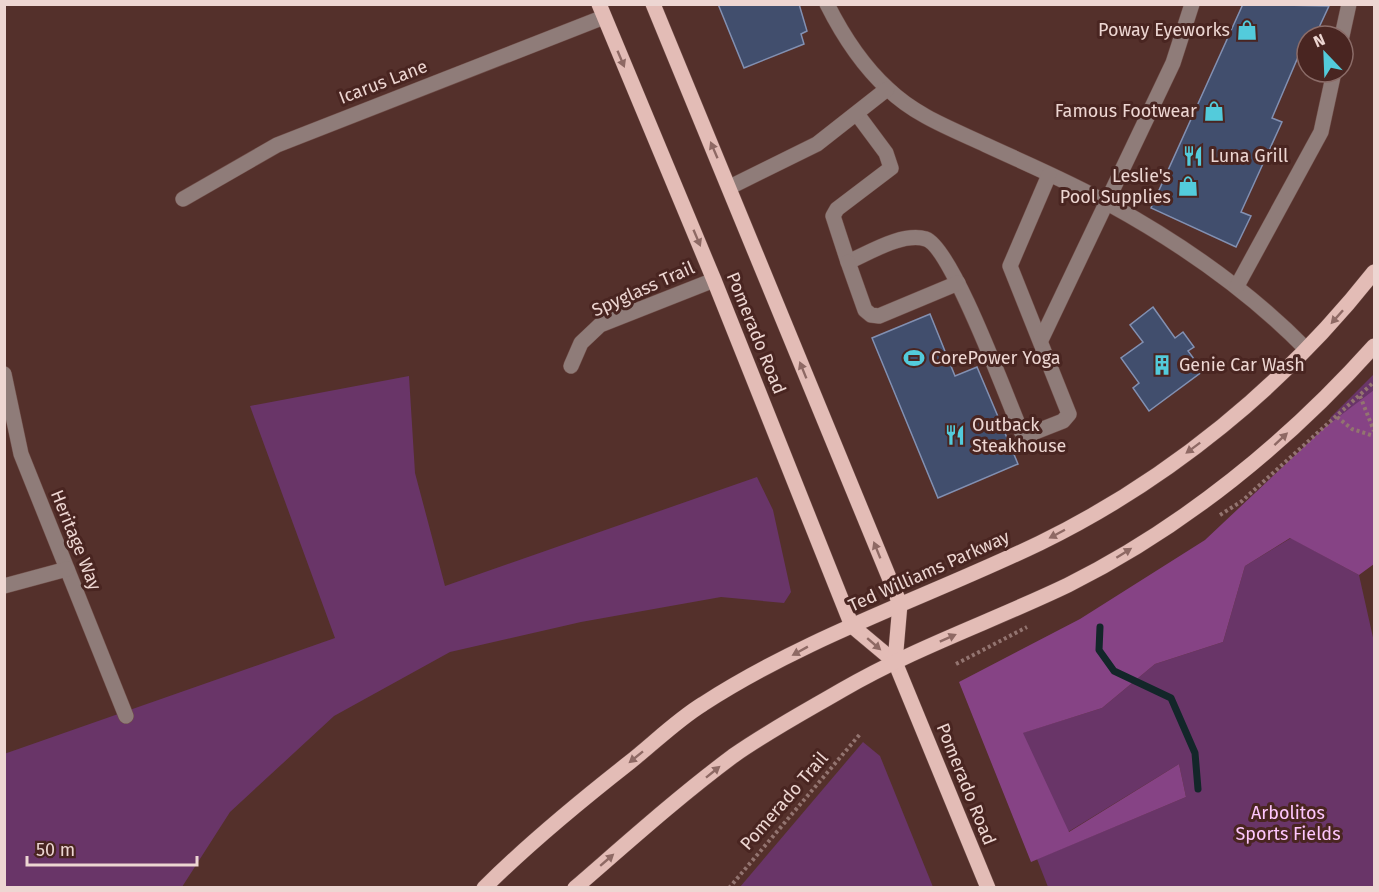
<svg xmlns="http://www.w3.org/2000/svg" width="1379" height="892" font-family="'Fira Sans',sans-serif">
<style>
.green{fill:#693568}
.forest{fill:#864385}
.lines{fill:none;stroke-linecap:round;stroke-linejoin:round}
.stream{stroke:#132629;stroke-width:7}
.building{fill:#414e6d;stroke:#8290b2;stroke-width:1.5}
.minor-casing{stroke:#704e49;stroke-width:16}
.major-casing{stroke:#704e49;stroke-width:16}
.path{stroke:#937470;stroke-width:4;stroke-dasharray:3 3;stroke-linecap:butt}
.minor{stroke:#8f7c79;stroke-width:15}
.major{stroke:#e3bcb6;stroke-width:15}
.oneway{fill:#8e6964}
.labels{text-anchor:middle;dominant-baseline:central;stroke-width:6;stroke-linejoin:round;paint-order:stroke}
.poi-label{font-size:18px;fill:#edd6d2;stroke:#492521;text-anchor:start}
.street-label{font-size:18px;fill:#edd6d2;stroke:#492521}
.park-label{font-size:18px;fill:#fec6fc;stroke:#492521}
</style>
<rect width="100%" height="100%" fill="#54302b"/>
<g class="green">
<path d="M1374,374V545L1355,463L1330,418Z"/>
<path d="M409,376L415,473L445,586L757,477L773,510L791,592L784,603L721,597L581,622L450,652L334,716L230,812L182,887H5L4,754L335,638L250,406Z"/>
<path d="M1291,538L1359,575L1374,642V887H1048L1037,859L1186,797L1179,764L1068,832L1022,733L1102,708L1155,664L1223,642L1245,566Z"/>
<path d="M863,742L880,756L933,887H740Z"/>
</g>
<path class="forest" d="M1374,390V564L1359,575L1290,538L1245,566L1223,642L1155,664L1102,708L1023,733L1069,832L1179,764L1186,797L1031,862L959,682L1080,619L1205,540L1324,428Z"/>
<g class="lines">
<path class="stream" d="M1100,627L1099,650L1114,671L1171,698L1195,753L1198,789"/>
</g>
<g class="building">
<path d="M718,4H799L807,31L801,34L804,44L744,68Z"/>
<path d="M1243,4L1329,6L1315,36H1307L1272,118L1282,122L1241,212L1251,216L1236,247L1151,208Z"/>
<path d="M1153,307L1175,338L1183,332L1194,347L1188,351L1203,371L1149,411L1133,388L1139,383L1121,358L1143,342L1130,325Z"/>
<path d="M930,314L955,376L977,367L1018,464L938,498L872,338Z"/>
</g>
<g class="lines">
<g class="minor-casing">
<g id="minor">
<path d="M827,4C842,34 863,66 888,89C916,116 952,129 986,145C1027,164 1070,182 1109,204C1182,244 1248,290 1306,349"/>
<path d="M1342,36L1349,4"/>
<path d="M857,114L886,153L891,168L837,209L833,216L848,262C869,253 902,232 926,239C952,248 1007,399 1021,431L1025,436L1063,421L1069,414L1010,266L1049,175"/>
<path d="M730,187L817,144L887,89"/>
<path d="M183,199L277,145L604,17"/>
<path d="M848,262L865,310L871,315L879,316L958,283"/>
<path d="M1237,286L1321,132L1334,72"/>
<path d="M1041,340L1173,63L1192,4"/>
<path d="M571,366L581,343L600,325L714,280"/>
<path d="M4,374L21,454L126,716"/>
<path d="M4,586L67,569"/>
</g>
</g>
<g class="major-casing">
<g id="major">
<path d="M599,4L714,280L852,626L895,662L988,888"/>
<path d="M653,4L900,604L895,662"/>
<path d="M484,888C530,842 579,802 630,762C654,743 677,720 703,704C808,636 928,597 1040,543C1169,480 1285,385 1374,272"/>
<path d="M575,888C627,843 678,797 733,756C767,732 806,711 842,690C914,648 993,621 1068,585C1184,527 1288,442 1374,346"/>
</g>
</g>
<g class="path">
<path d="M1360,396L1374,431"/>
<path d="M1337,417L1352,429L1374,436"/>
<path d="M1220,515L1242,501L1374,382"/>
<path d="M956,664L1027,627"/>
<path d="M729,888L861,733"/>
</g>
<use href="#minor" class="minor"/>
<use href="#major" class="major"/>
</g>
<defs><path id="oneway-solid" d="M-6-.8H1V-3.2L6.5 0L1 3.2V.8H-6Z" transform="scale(1.5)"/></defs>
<g class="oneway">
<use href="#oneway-solid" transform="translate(621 59) rotate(67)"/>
<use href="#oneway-solid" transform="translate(714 150) rotate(-113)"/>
<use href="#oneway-solid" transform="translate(697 238) rotate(67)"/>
<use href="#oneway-solid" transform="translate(1337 317) rotate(132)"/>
<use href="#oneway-solid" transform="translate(803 370) rotate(-112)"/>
<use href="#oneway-solid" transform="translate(1281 439) rotate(-43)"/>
<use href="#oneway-solid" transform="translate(1193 448) rotate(143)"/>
<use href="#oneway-solid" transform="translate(1057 534) rotate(152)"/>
<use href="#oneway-solid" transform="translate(877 550) rotate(-112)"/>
<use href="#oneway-solid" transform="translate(1124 553) rotate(-32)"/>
<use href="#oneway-solid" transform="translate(948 638) rotate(-24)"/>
<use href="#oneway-solid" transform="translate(874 644) rotate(41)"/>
<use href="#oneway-solid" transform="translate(800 651) rotate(151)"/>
<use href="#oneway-solid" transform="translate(636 757) rotate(141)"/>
<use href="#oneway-solid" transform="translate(713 772) rotate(-39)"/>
<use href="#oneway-solid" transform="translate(607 860) rotate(-41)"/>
</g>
<defs>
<g id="shop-bare" transform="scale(1.62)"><path d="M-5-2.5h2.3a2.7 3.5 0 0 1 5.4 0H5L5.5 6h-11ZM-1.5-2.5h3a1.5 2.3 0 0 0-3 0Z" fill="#53cbdb" stroke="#492521" stroke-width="2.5" paint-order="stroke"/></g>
<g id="restaurant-bare" transform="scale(1.62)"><path d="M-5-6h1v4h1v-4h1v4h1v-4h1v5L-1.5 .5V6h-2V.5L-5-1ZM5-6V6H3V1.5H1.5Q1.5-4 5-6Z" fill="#53cbdb" stroke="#492521" stroke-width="2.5" paint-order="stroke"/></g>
<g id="stadium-bare" transform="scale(1.62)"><path d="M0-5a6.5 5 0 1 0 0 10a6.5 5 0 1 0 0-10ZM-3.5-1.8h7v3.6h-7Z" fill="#53cbdb" stroke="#492521" stroke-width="2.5" paint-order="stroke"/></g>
<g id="building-bare" transform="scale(1.62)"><path d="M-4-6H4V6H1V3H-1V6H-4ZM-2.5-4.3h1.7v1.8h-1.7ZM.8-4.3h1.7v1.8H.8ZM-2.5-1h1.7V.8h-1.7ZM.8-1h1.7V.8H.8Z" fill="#53cbdb" stroke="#492521" stroke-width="2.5" paint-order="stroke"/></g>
</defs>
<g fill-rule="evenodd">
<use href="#shop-bare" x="1247" y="30"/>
<use href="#shop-bare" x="1214" y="111"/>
<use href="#restaurant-bare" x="1193" y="156"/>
<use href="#shop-bare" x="1188" y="186"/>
<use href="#stadium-bare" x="914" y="358"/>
<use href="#building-bare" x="1162" y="365"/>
<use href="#restaurant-bare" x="955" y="435"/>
</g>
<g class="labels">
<g class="poi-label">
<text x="1230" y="30" text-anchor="end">Poway Eyeworks</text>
<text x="1197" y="111" text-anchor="end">Famous Footwear</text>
<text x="1210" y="156">Luna Grill</text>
<text x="1171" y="176" text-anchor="end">Leslie's<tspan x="1171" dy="21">Pool Supplies</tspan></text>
<text x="931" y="358">CorePower Yoga</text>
<text x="1179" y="365">Genie Car Wash</text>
<text x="972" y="425">Outback<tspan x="972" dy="21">Steakhouse</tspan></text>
</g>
<g class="street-label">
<text transform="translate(383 82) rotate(-21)">Icarus Lane</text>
<text transform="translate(643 289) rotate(-24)">Spyglass Trail</text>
<text transform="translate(756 333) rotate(68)">Pomerado Road</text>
<text transform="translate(76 540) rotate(68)">Heritage Way</text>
<text transform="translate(929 571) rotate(-24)">Ted Williams Parkway</text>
<text transform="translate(966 784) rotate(68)">Pomerado Road</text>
<text transform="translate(784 801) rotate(-49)">Pomerado Trail</text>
</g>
<g class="park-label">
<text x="1288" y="813">Arbolitos<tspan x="1288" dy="21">Sports Fields</tspan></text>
</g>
</g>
<rect width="1379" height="892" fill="none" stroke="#edd6d2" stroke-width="12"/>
<g transform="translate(1325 54) rotate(337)"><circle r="28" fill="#492521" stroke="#8b6c68" stroke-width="1.5"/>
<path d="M0-4.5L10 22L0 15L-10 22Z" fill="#53cbdb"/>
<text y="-9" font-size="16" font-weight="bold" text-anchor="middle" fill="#edd6d2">N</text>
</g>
<path d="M27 856v9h170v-9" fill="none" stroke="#edd6d2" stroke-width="3"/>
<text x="36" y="856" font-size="18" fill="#edd6d2" stroke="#492521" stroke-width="4.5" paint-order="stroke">50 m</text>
</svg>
